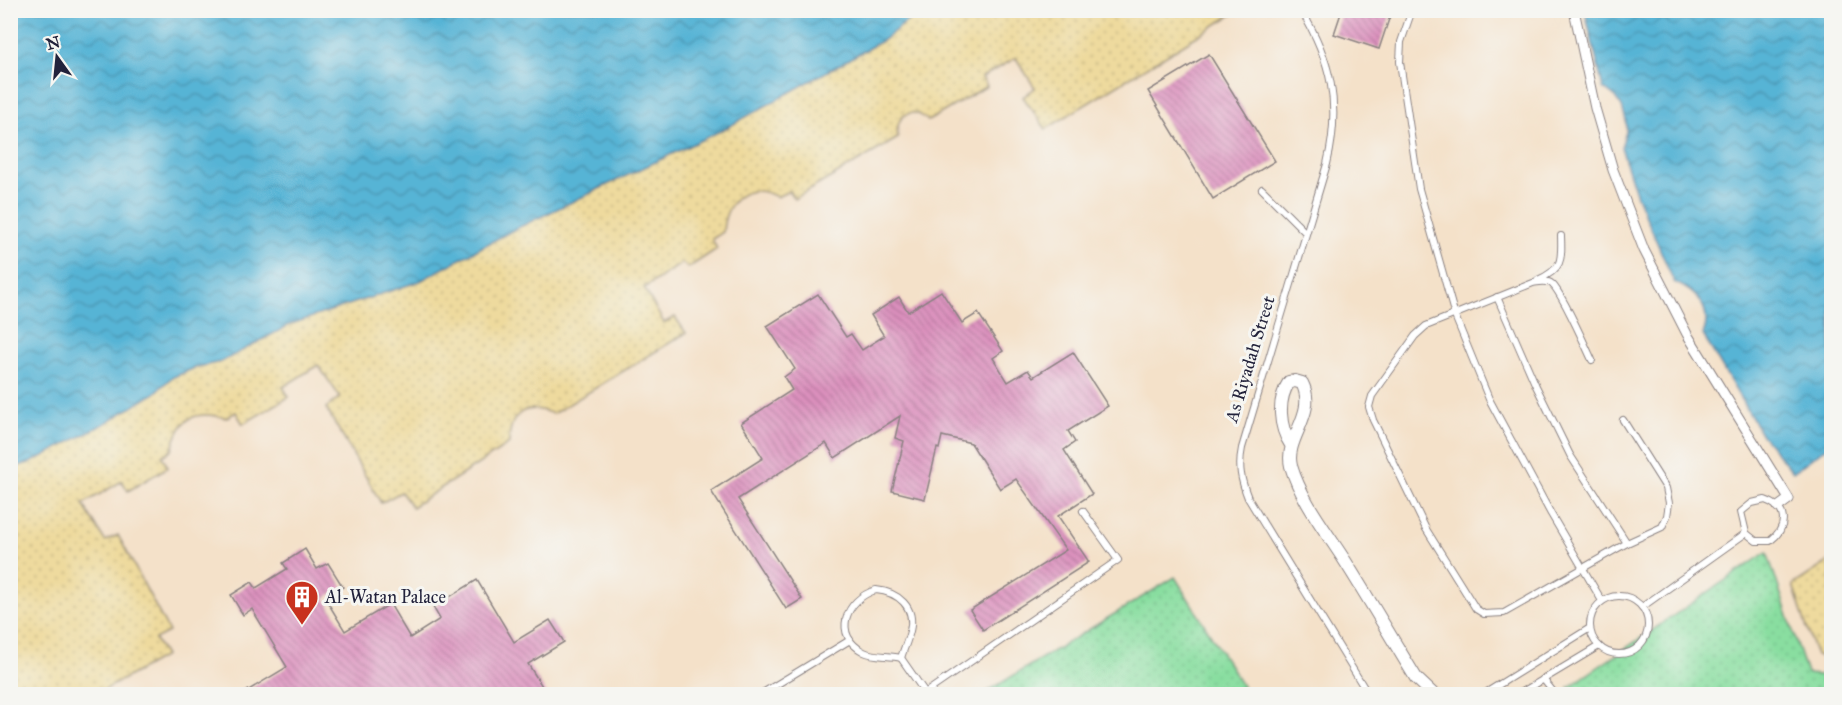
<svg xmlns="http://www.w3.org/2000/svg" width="1842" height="705" font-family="'IM FELL Great Primer',serif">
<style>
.sand{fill:url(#sand-dots);stroke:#887e6c;stroke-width:1.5}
.park{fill:url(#park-dots);stroke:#56806e;stroke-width:1.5}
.water{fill:url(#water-waves);stroke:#3c6b88;stroke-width:1.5}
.building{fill:url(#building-back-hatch)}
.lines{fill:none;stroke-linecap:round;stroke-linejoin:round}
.service-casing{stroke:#8b8282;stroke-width:8}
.pedestrian-casing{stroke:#8b8282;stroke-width:11}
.minor-casing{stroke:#8b8282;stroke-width:14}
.service{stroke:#fff;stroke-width:6}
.pedestrian{stroke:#fff;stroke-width:9}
.minor{stroke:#fff;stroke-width:12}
.labels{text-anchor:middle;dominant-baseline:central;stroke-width:6;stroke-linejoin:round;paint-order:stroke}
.street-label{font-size:18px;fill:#22223b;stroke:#f6f6f2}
.poi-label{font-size:18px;fill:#22223b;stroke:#f6f6f2;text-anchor:start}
</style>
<defs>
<pattern id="sand-dots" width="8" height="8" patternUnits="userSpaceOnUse" patternTransform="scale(1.5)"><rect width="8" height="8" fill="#eeda9e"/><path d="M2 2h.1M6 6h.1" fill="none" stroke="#ccbb89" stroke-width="1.8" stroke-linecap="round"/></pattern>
<pattern id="park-dots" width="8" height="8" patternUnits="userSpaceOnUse" patternTransform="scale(1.5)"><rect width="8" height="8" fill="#89dea0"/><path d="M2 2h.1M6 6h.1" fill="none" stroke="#76be8b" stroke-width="1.8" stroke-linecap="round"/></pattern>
<pattern id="water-waves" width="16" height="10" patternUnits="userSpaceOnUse" patternTransform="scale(1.5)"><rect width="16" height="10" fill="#57b4d5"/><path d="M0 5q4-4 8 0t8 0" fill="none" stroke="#4892ae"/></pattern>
<pattern id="building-back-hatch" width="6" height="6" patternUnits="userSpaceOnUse" patternTransform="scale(1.5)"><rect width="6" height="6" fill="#dc90bd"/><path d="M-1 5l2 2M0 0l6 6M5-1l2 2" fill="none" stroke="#b2759b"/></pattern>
</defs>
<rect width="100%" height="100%" fill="#f6f6f2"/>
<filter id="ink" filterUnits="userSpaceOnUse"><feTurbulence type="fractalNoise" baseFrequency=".0167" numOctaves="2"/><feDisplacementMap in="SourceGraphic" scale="12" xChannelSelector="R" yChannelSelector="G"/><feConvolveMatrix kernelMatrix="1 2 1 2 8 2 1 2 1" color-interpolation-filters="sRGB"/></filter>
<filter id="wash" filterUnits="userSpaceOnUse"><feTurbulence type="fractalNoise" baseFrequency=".008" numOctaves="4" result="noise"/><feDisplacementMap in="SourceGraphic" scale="24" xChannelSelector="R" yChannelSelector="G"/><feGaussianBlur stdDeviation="1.35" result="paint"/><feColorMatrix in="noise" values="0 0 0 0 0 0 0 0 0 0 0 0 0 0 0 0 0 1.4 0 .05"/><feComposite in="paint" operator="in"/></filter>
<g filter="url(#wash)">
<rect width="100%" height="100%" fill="#f4e1c9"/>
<g class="sand">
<path d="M920,11H1238L1046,129L1023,97L1035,88L1016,58L982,77L987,86L928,121C911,104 894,116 898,138L794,199L789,191L777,197C747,181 725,200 723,232L712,239L717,249L688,268L682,263L644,288L664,323L675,317L686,333L553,414C524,402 509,414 509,444L412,507L401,492L381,503L326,408L340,397L318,365L283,387L289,397L243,424L236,412L226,418C194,410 180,417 172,450L162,456L168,467L128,491L122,481L83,504L105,541L118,535L169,632L155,639L165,656L97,694H11V468L32,462L102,425L155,393L171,378L197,367L221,362L291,324L420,281L513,230L726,128L883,40Z"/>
<path d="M1831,560V657L1816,656L1793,585Z"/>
</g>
<g class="park">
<path d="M1767,552L1807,674L1831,676V694H1572L1569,687Z"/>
<path d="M1175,577L1247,694H983Z"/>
</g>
<g class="water">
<path d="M11,10H920V11L883,40L726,128L513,230L420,281L291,324L221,362L197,367L171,378L155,393L102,425L32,462L11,468Z"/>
<path d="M1585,11H1831V444L1793,472L1762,435L1703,335C1713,309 1697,292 1674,282L1637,196L1621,147L1626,132V120L1622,107L1615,97L1603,88Z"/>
</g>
<g id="blocks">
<g class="building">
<path d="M1342,10H1392L1379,49L1334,34Z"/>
<path d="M1209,54L1275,161L1213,199L1148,91Z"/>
<path d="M941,291L962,323L978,313L1003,351L993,358L1008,382L1028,370L1033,377L1073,352L1108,406L1068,431L1075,442L1064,450L1092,494L1058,516L1089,562L983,630L970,610L1066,550L1016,479L1000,489L971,443L942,436L939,449L937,448L925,499L892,491L904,441L895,438L900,416L835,458L826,443L738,499L802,599L786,609L711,491L763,458L741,423L792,390L784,377L795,369L767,326L818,294L846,337L851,334L862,350L884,336L871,315L899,297L908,312Z"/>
<path d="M305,549L317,569L328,563L343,587L325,598L345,631L390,604L410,638L440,619L433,607L477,580L514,642L550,620L564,642L528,664L547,694H242L287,667L252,609L243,615L231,595L252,582L256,588L287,569L283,563Z"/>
</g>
</g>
</g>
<g filter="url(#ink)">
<use href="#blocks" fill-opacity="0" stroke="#8b8282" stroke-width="1.5"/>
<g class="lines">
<g class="service-casing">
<g id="service">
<path d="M1301,10C1332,61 1341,106 1327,164L1242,448C1238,467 1241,480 1248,498L1368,694"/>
<path d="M1412,10L1401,42L1400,62L1419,189L1455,316L1489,399L1551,514L1602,601"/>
<path d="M1262,189L1306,233"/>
<path d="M1538,280C1562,269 1562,261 1561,236"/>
<path d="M1497,297L1536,386L1570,455L1627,543"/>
<path d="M1592,360C1585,345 1562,293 1552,284C1547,280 1539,282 1533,283L1426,326L1415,336L1372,396L1369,407L1373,420L1426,529L1476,609L1484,614L1504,613L1627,543L1662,527L1667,516L1669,503L1666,488L1623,420"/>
<path d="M1765,500C1788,508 1788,527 1770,541H1756L1746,533L1741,512L1752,503Z"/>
<path d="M876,590C898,592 916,607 910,631C908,640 904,648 901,658C890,655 874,657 864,652C832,636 845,599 876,590Z"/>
<circle cx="1619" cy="625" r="29"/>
<path d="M1642,607L1746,533"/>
<path d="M901,658L926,694"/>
<path d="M1543,679L1555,694"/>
<path d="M925,693L1118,560L1083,511"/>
<path d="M761,694L850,640"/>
<path d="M1484,694L1590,628"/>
<path d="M1519,694L1599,646"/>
</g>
</g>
<g class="pedestrian-casing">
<path id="pedestrian" d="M1574,10L1595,108L1613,170L1644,250L1687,334L1789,499L1778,507"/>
</g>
<g class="minor-casing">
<path id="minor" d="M1291,445C1279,427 1277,400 1289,382L1295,381L1302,383C1318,414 1284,438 1291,466C1301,500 1326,531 1345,561C1369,599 1392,639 1416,678L1433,694"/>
</g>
<use href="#service" class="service"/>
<use href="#pedestrian" class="pedestrian"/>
<use href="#minor" class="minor"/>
</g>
</g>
<defs>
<g id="building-pin" transform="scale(1.725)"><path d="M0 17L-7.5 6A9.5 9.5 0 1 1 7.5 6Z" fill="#c8321e" stroke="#f6f6f2"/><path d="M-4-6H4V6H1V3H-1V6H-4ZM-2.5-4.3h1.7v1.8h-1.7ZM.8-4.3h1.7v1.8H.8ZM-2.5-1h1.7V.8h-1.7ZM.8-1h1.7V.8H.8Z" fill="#fff"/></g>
</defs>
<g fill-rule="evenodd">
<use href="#building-pin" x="302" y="597"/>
</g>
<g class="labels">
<g class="street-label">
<text transform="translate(1250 359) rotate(-73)">As Riyadah Street</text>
</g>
<g class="poi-label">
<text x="325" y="597">Al-Watan Palace</text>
</g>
</g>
<rect width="1842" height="705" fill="none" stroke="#f6f6f2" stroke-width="36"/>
<g transform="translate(57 57) rotate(345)" stroke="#f6f6f2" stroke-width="4.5" paint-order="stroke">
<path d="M0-4.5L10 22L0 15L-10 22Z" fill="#22223b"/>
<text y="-9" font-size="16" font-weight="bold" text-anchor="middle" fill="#22223b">N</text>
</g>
</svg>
